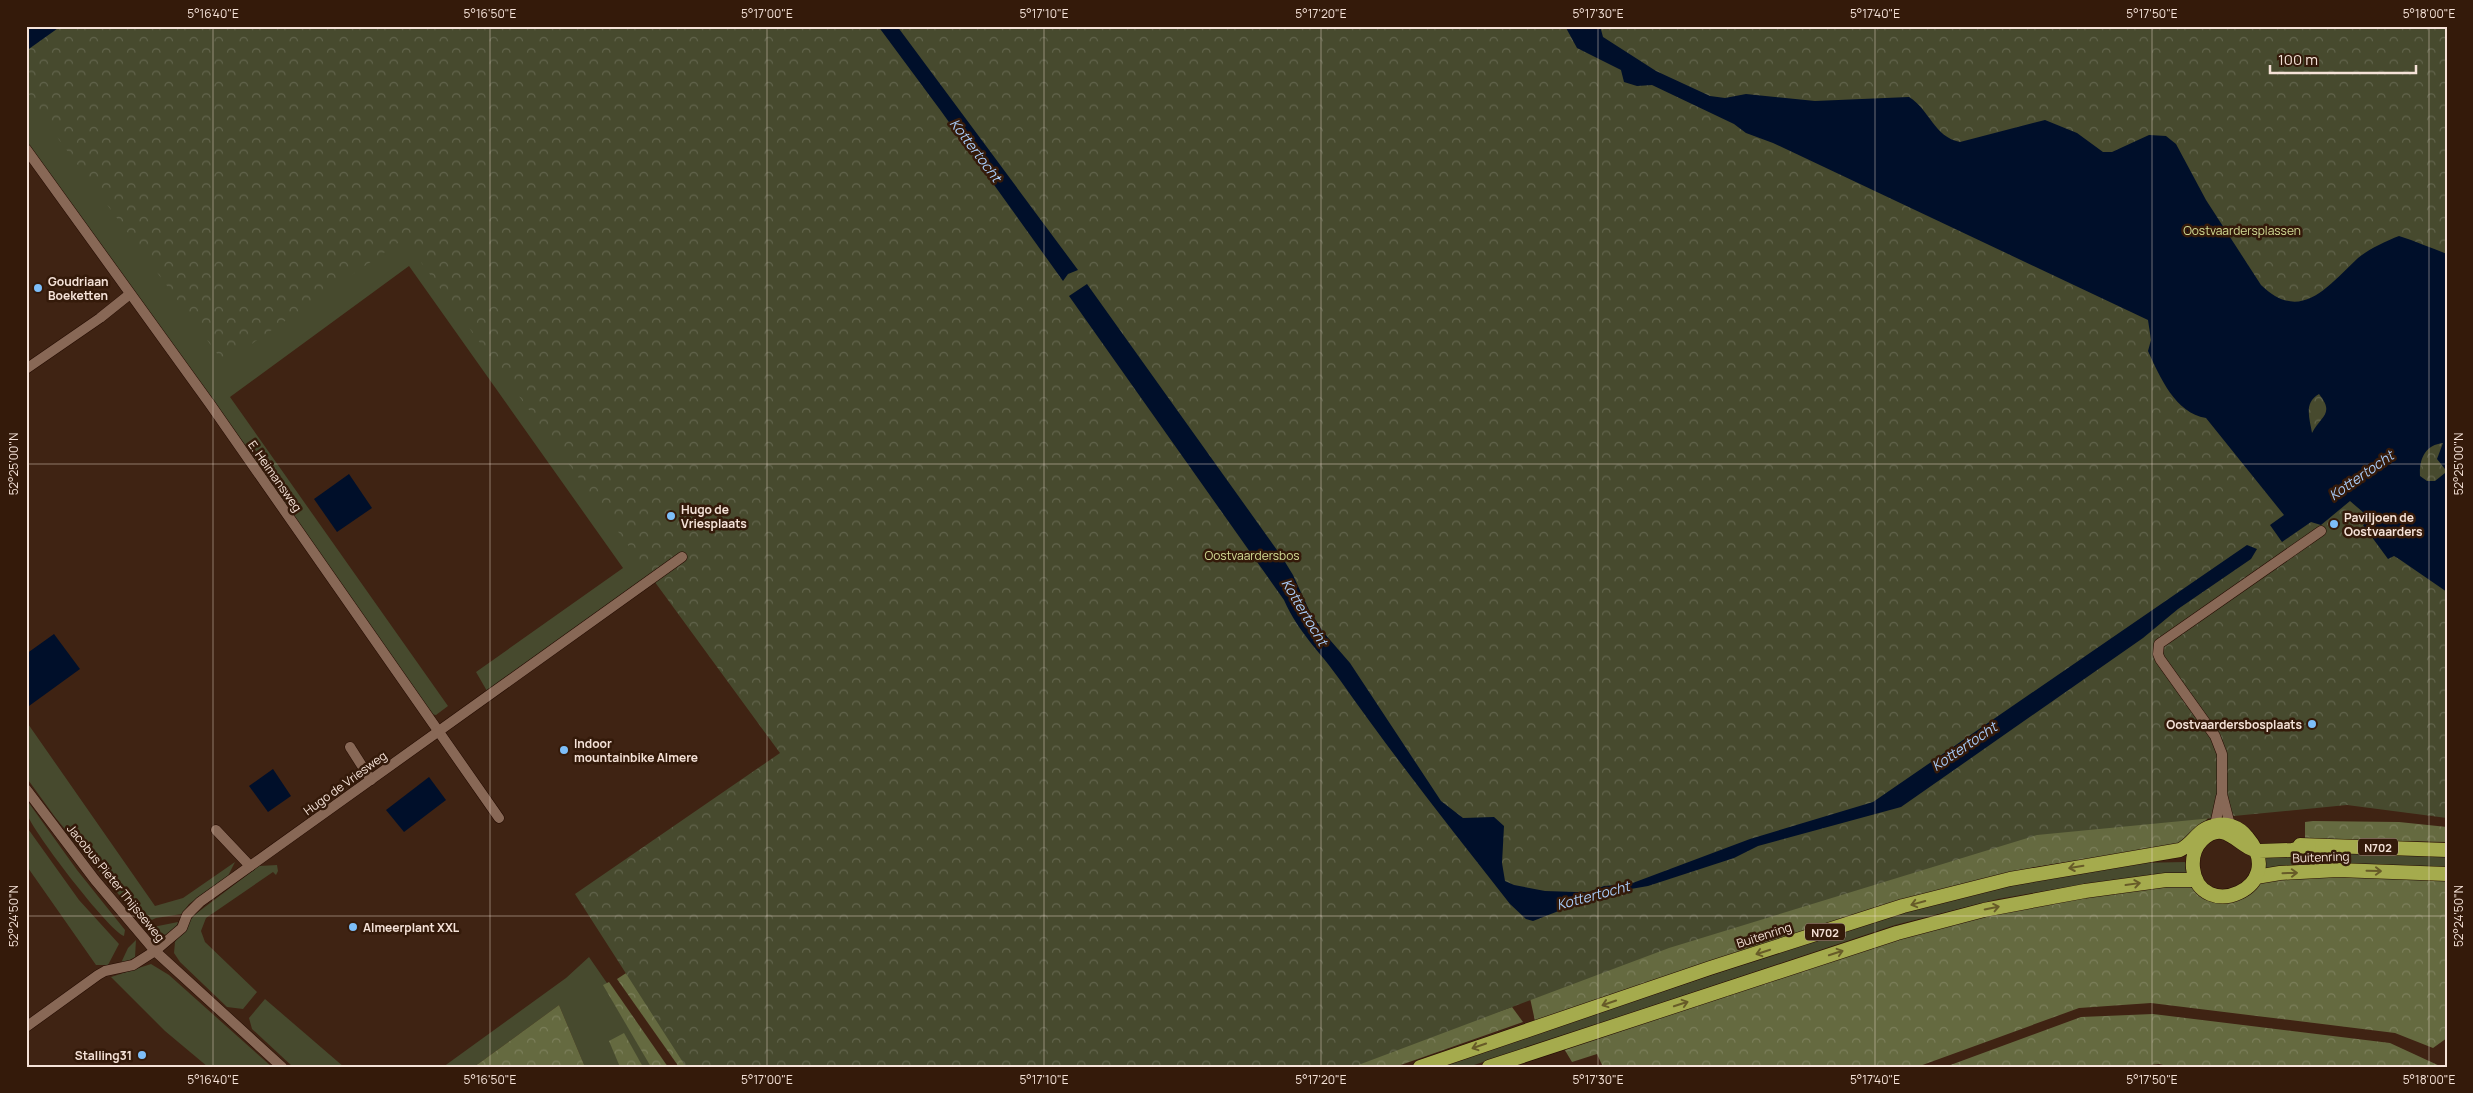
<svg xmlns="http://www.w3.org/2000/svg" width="2473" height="1093" font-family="Manrope,sans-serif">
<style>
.green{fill:#474a2e}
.forest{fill:url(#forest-crowns)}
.park{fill:url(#park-crowns)}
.water{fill:#000f2a;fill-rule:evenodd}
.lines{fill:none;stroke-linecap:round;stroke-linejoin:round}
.minor-casing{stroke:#240b00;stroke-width:11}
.highway-casing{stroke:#240b00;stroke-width:15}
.minor{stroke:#886856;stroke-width:10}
.highway{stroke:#a5ab4d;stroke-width:14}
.oneway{stroke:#675b28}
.ticks{fill:none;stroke:#f5e2d8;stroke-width:1;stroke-opacity:0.45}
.poi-dot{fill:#7dbef9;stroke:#341a0a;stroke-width:2}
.labels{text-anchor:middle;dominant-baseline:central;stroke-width:5;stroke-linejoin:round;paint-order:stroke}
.shield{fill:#341a0a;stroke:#bba69a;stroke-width:1}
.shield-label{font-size:11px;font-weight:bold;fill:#f5e2d8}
.park-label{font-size:12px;fill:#d3dc95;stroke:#341a0a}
.poi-label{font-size:12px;font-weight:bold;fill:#f5e2d8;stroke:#341a0a;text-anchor:start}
.street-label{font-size:12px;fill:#f5e2d8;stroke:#341a0a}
.water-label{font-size:14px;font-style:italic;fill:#a9ccf9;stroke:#341a0a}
.neatline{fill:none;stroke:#f5e2d8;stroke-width:2}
.ticks-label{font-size:12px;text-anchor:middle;fill:#f5e2d8}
</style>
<defs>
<pattern id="forest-crowns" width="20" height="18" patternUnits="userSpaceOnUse" patternTransform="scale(1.25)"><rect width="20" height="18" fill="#656a40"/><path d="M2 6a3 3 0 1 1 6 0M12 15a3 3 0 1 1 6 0" fill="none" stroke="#7c7f5b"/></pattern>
<pattern id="park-crowns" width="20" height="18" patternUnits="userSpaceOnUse" patternTransform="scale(1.25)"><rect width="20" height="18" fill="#474a2e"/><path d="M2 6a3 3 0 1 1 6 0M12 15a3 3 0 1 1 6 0" fill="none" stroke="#62644c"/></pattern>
</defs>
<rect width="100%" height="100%" fill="#3f2313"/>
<g class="green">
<path d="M26,78L338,135L674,560L487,691L476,672L623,568L409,266L230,397L448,706L436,715L430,714L26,144Z"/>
<path d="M26,721L155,906L183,898L235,862L227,878L189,904L182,914L156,918L143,924L55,817L26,777Z"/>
<path d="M26,799L77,870L125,930L124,936C109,931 33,832 27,814C25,810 26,803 26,799Z"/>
<path d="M26,826L79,900L119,944L108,965H96L26,865Z"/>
<path d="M2311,852L2447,856V868H2265L2263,855Z"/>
<path d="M2185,862L2186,873L2080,885L1998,899L1895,925L1468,1067H1436L1908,910L2015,884L2135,863Z"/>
<path d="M277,865L278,871L276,875L273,872L206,918L201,931L205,942L257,992L243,1009L227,1007L180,962L174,953L175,942L193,916L259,866Z"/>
<path d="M178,922L176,929L168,935L152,933L148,928Z"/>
<path d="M136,940L135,957L120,965L128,948Z"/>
<path d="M589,957L665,1067H585L559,1005L474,1067H443L566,978Z"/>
<path d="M151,964L169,975L272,1067H208L165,1031L111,977Z"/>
<path d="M265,999L344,1067H293L252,1029L249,1018Z"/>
</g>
<g class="forest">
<path d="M2214,810L2204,823L2178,845L2035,867L1964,885L1535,1021L1528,989L1602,894Z"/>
<path d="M2313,821L2399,822L2447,827V842L2305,839V822Z"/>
<path d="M2294,876L2447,880V1038L2433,1048L2395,1033L2151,1003L2079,1008L1917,1067H1603L1597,1054L1572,1062L1563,1047L1880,943L1955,922L2129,887L2189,885L2226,903L2245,898L2266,879Z"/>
<path d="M637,966L724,1067H679L617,979Z"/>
<path d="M609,982L668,1067H651L603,985Z"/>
<path d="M559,1005L585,1067H474Z"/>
<path d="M1512,1007L1523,1022L1395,1067H1338Z"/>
<path d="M2153,1014L2390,1043L2442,1067H2171L2159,1064L2132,1067H1945L2081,1017Z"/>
<path d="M624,1033L643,1067H620L609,1041Z"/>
</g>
<path class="park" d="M26,26H2447V818L2347,805L2037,835L1669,948L1353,1067H686L575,894L780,753L404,239L224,363L26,95Z"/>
<g class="water">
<path d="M26,26H61L26,51Z"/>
<path d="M878,26H897L1078,270L1068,274L1063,281L941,111Z"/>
<path d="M1565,26H1600L1603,37L1656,71L1710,96L1725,98L1746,94L1815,101L1909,97C1930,110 1934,137 1960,142L2045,120L2077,133L2103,152H2112L2149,135L2166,136L2176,144L2206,200L2261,285C2301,324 2328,286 2358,258C2369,249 2386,241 2399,236C2415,241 2431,248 2447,254V592L2399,559L2394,556L2388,559L2363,525L2371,519L2350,501L2321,525L2311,522L2282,542L2270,525L2284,515L2206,418C2175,413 2160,377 2148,351L2151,340L2148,320L1773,143L1746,133L1734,124L1652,85L1637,86L1624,82L1621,70L1577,48ZM2319,394C2335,414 2321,416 2312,433C2310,419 2303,403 2319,394ZM2443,443L2437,459L2445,469V473L2435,481H2427L2420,476C2419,459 2425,445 2443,443Z"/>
<path d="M1087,284L1282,557L1293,575L1309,610L1324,633L1350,663L1441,801L1463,818L1494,817L1504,826L1502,863L1505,881L1514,885L1545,891L1576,892H1589L1604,886L1630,884L1750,839L1873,802L2247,545L2257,549L2251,559L2178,609L2143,638L1901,807L1758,846L1734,858L1648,886L1602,894L1533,921L1526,919L1510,904C1452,830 1394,757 1340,680C1320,651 1299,634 1284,600L1069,296Z"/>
<path d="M349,474L372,508L337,532L314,499Z"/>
<path d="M54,634L80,669L29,706L26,702V654Z"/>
<path d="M273,769L291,796L268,812L249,786Z"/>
<path d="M429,777L446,800L404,832L386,810Z"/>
</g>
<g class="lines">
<g class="minor-casing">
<g id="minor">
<path d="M26,149L210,404L499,818"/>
<path d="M26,369L100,318L130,294"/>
<path d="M350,747L371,780"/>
<path d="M26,789L95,880L155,951L282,1067"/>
<path d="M2215,825L2221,797"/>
<path d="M2230,825L2222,794V754L2215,736L2160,659L2158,654L2159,644L2321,531"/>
<path d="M216,830L250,866"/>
<path d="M26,1027L98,975L105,971L133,965L155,951L182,928L187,915L200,902L682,557"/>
</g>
</g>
<g class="highway-casing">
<g id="highway">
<path d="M2300,845L2447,850"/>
<path d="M2256,877L2280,873L2338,870L2447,874"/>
<path d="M1420,1067L1710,968L1903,906L2010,879L2180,850C2193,844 2198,829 2213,826C2226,822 2239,827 2247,837C2291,888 2199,924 2193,868C2192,858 2195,847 2202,840C2226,817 2239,849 2259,851L2292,850L2309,846"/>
<path d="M1489,1067L1897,933L1984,910L2085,891L2166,880H2196"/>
</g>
</g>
<use href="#minor" class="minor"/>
<use href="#highway" class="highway"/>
</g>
<defs><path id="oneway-shaft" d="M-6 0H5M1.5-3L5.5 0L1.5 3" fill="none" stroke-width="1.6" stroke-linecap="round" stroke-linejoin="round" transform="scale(1.25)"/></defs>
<g class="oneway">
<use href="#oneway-shaft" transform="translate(2076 867) rotate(171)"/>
<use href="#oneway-shaft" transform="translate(2374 871) rotate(1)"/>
<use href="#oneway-shaft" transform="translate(2290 873) rotate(-1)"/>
<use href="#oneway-shaft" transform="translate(2133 884) rotate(-8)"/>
<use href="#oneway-shaft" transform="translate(1918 903) rotate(165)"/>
<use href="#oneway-shaft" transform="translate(1992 908) rotate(-11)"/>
<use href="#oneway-shaft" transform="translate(1763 952) rotate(162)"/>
<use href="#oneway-shaft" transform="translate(1836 953) rotate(-18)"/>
<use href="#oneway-shaft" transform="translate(1609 1003) rotate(161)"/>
<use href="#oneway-shaft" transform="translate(1681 1004) rotate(-18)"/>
<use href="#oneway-shaft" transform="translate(1479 1046) rotate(161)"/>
</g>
<path class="ticks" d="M213,26V1067M490,26V1067M767,26V1067M1044,26V1067M1321,26V1067M1598,26V1067M1875,26V1067M2152,26V1067M2429,26V1067M26,464H2447M26,916H2447"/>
<g class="poi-dot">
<circle cx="38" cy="288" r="5"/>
<circle cx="671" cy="516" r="5"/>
<circle cx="2334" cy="524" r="5"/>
<circle cx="2312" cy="724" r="5"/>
<circle cx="564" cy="750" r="5"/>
<circle cx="353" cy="927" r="5"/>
<circle cx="142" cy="1055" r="5"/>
</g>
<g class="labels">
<g class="shield">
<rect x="2358" y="838.5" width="40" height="17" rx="4"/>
<rect x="1805" y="923.5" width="40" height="17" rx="4"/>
</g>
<g class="shield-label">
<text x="2378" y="847">N702</text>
<text x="1825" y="932">N702</text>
</g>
<g class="park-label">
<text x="2242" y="230">Oostvaardersplassen</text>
<text x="1252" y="555">Oostvaardersbos</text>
</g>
<g class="poi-label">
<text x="48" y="281">Goudriaan<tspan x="48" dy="14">Boeketten</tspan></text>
<text x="681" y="509">Hugo de<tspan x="681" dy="14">Vriesplaats</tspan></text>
<text x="2344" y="517">Paviljoen de<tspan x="2344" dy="14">Oostvaarders</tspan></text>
<text x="2302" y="724" text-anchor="end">Oostvaardersbosplaats</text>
<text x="574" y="743">Indoor<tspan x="574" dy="14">mountainbike Almere</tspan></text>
<text x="363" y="927">Almeerplant XXL</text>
<text x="132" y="1055" text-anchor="end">Stalling31</text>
</g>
<g class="street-label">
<text transform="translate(275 476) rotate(55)">E. Heimansweg</text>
<text transform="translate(345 783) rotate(-36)">Hugo de Vriesweg</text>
<text transform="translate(2321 857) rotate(-2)">Buitenring</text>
<text transform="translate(116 883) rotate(51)">Jacobus Pieter Thijsseweg</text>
<text transform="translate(1764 935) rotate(-18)">Buitenring</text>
</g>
<g class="water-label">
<text transform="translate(976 150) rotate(53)">Kottertocht</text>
<text transform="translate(2361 475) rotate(-35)">Kottertocht</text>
<text transform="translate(1305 612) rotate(59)">Kottertocht</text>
<text transform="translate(1964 746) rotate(-34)">Kottertocht</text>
<text transform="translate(1593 895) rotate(-15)">Kottertocht</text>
</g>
</g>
<rect width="2473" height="1093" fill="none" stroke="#341a0a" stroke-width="55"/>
<path d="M2270 65v8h146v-8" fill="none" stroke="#f5e2d8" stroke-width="2.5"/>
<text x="2278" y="65" font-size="15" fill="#f5e2d8" stroke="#341a0a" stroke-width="4" paint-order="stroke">100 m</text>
<rect x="28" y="28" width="2418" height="1038" class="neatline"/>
<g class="ticks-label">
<text x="213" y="18">5°16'40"E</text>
<text x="490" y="18">5°16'50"E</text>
<text x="767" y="18">5°17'00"E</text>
<text x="1044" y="18">5°17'10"E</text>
<text x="1321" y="18">5°17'20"E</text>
<text x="1598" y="18">5°17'30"E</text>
<text x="1875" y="18">5°17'40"E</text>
<text x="2152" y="18">5°17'50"E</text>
<text x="2429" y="18">5°18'00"E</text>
<text transform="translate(14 464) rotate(-90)" y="4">52°25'00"N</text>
<text transform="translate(2459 464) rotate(-90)" y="4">52°25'00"N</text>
<text transform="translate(14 916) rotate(-90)" y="4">52°24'50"N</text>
<text transform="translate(2459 916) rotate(-90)" y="4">52°24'50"N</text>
<text x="213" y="1084">5°16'40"E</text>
<text x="490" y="1084">5°16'50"E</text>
<text x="767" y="1084">5°17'00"E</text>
<text x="1044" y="1084">5°17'10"E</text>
<text x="1321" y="1084">5°17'20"E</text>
<text x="1598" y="1084">5°17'30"E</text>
<text x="1875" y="1084">5°17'40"E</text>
<text x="2152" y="1084">5°17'50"E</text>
<text x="2429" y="1084">5°18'00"E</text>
</g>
</svg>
